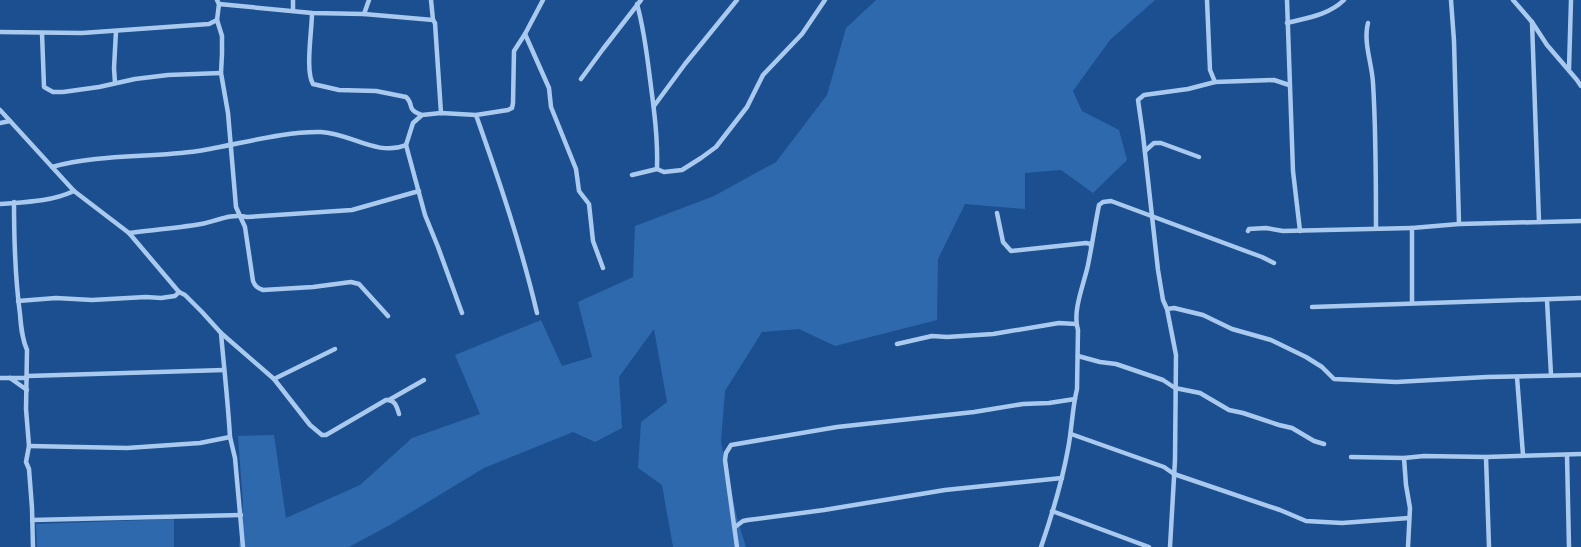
<svg xmlns="http://www.w3.org/2000/svg" width="1581" height="547" font-family="Roboto,sans-serif">
<style>
.green{fill:#2e69ad}
.lines{fill:none;stroke-linecap:round;stroke-linejoin:round}
.minor{stroke:#a9c9ee;stroke-width:4.5}
</style>
<rect width="100%" height="100%" fill="#1b4f8f"/>
<g class="green">
<path d="M876,0H1155L1110,40L1073,91L1082,111L1119,130L1127,160L1093,193L1061,170L1025,173V209L965,204L938,259L937,320L835,346L799,329L762,332L725,391L721,442L737,518L746,547H673L662,485L638,468L641,422L667,402L654,329L619,377L622,428L595,442L573,432L484,468L390,525L349,547H239L243,504L238,436L274,435L286,518L360,485L412,438L480,414L455,355L541,320L562,366L592,357L578,302L633,277L635,226L714,196L776,162L827,95L846,28Z"/>
<path d="M174,519V547H37L36,524Z"/>
</g>
<g class="lines">
<g class="minor">
<path d="M217,0L219,4L217,20L222,36V54L221,73L228,113L236,207L245,227L253,281C255,286 257,288 263,290L313,287L351,282L359,284L388,316"/>
<path d="M431,0L433,20"/>
<path d="M543,0L525,34L549,88L551,107L576,169L579,191L589,204L593,241L603,268"/>
<path d="M1207,0L1210,70L1215,82L1274,80L1289,85"/>
<path d="M1287,0L1293,171L1300,231"/>
<path d="M1451,0L1454,41L1459,224"/>
<path d="M1513,0L1532,22L1547,45L1577,80L1581,86"/>
<path d="M219,4L312,13L364,14L433,20L435,23L441,113"/>
<path d="M637,4C644,29 647,54 650,79C654,109 658,138 657,169"/>
<path d="M293,11V0"/>
<path d="M312,13C312,30 305,71 313,84L339,90L376,91L406,97C415,105 405,109 422,115"/>
<path d="M364,14L369,0"/>
<path d="M1532,22L1539,222"/>
<path d="M1287,23C1307,18 1329,15 1344,0"/>
<path d="M1368,23C1363,43 1372,63 1373,83C1376,131 1376,180 1376,228"/>
<path d="M0,32L82,33L209,24L217,20"/>
<path d="M42,33L44,87L53,92H63L99,87L135,79L168,75L221,73"/>
<path d="M1569,69L1571,0"/>
<path d="M581,79L603,49L641,0"/>
<path d="M115,83L114,68L116,31"/>
<path d="M654,106L685,64L737,0"/>
<path d="M0,110L74,191L129,233L179,292L185,295L202,312L221,333L274,379L310,425L322,435H326L386,400C395,399 397,407 399,414"/>
<path d="M476,115C499,180 521,245 537,313"/>
<path d="M0,123L10,121"/>
<path d="M406,145L425,215L438,247L462,313"/>
<path d="M1145,151L1154,143H1161L1199,157"/>
<path d="M52,167C99,154 150,158 198,151C237,145 283,131 321,132C350,133 377,157 406,145L413,123L422,115L441,113L476,115L508,110L512,108L513,103L514,51L525,34"/>
<path d="M632,175L657,169L664,172L682,170L701,158L716,147L747,107L763,75L802,34L825,0"/>
<path d="M14,202C14,240 15,277 20,314C21,327 22,339 27,350L26,409L29,446L26,462L29,469L32,508L33,547"/>
<path d="M0,204C26,202 50,202 74,191"/>
<path d="M997,213L1003,242L1011,251L1086,243L1091,244V247"/>
<path d="M1248,231L1249,229L1266,228L1283,231L1412,228"/>
<path d="M129,233C153,230 177,228 201,224C217,221 230,213 247,217L352,210L419,191"/>
<path d="M1547,300L1551,375"/>
<path d="M18,301L56,298L92,300L146,297L161,298L175,296L179,292"/>
<path d="M1412,303V228L1459,224L1581,221"/>
<path d="M1312,307L1581,298"/>
<path d="M1167,309L1174,308L1203,315L1232,329L1271,340L1306,357L1322,367L1334,379L1396,382L1487,377L1581,375"/>
<path d="M897,344L932,336L947,337L993,334L1059,323L1076,324"/>
<path d="M1078,356L1100,362L1116,364L1163,380L1175,388L1200,393L1229,410L1243,413L1279,425L1292,428L1314,441L1324,444"/>
<path d="M27,376L224,370"/>
<path d="M1517,377L1523,455"/>
<path d="M0,378H27"/>
<path d="M10,378L27,390"/>
<path d="M274,379L335,349"/>
<path d="M389,400L424,380"/>
<path d="M1071,434L1164,467L1174,474L1280,510L1306,521L1342,523L1409,518"/>
<path d="M230,437L235,458L243,547"/>
<path d="M29,446L127,448L200,443L230,437C228,402 224,368 221,333"/>
<path d="M1567,455L1569,547"/>
<path d="M1351,457L1404,458L1424,456L1486,457L1581,454"/>
<path d="M1486,457L1489,547"/>
<path d="M1404,458L1406,485L1410,508L1408,547"/>
<path d="M1052,511L1149,547"/>
<path d="M32,520L241,515"/>
<path d="M735,527L743,521L748,520L824,510L945,490L1062,478"/>
<path d="M737,547L725,460L726,453L731,445L837,427L974,412L1023,404L1049,403L1075,399"/>
<path d="M1041,547C1052,515 1062,482 1068,449C1072,429 1072,409 1077,389L1078,330C1072,311 1084,284 1088,265C1092,245 1095,225 1099,205L1103,202L1111,201L1262,257L1274,263"/>
<path d="M1170,547L1175,460L1176,355L1167,309L1163,300L1158,270L1143,135L1138,100L1144,95L1188,89L1215,82"/>
</g>
</g>
</svg>
